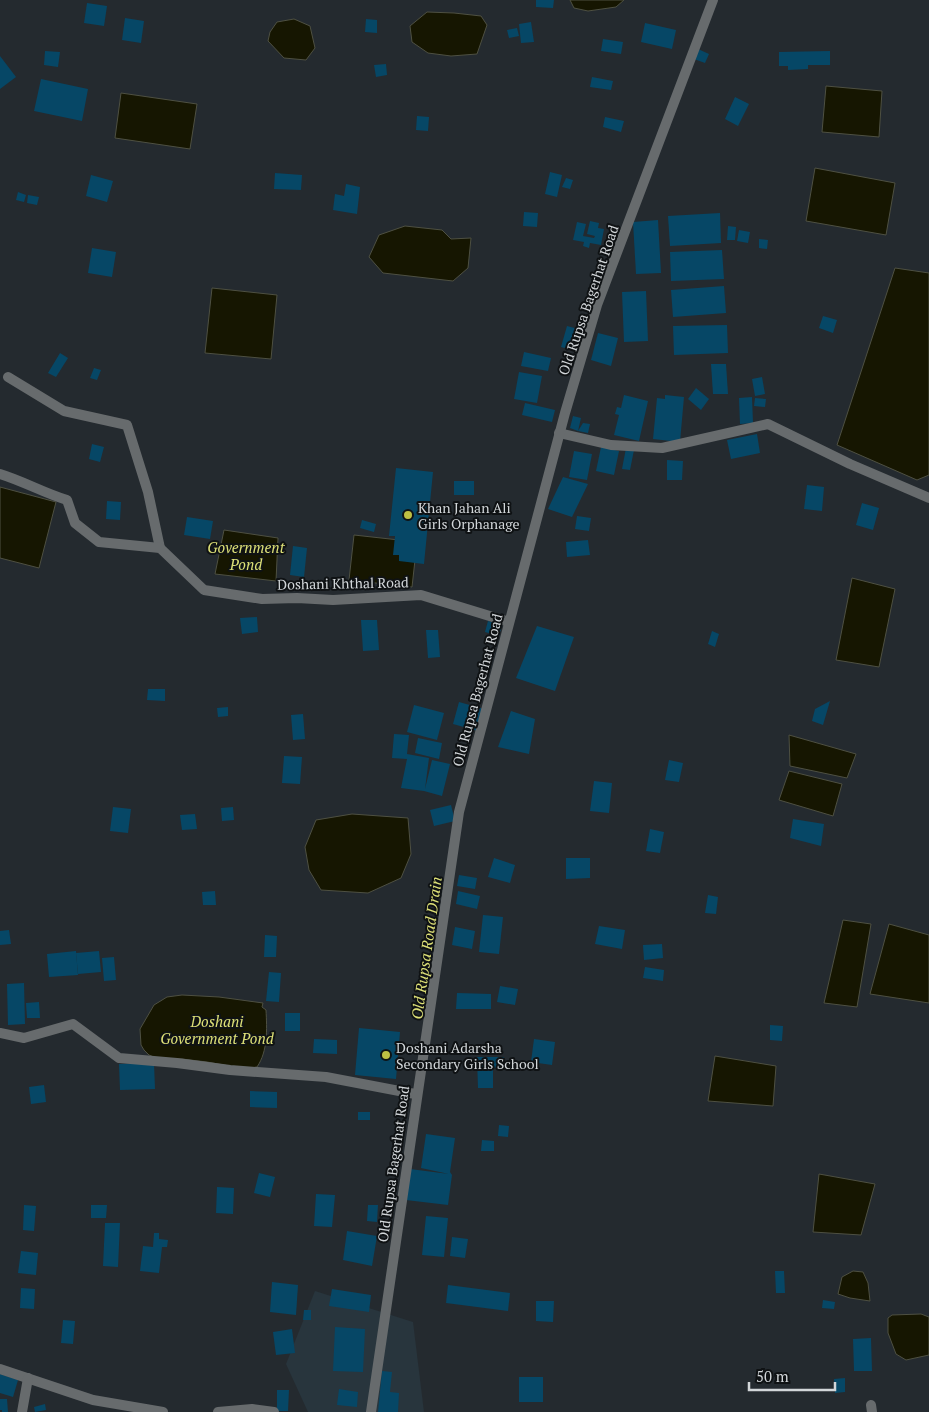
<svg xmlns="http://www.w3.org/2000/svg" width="929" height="1412" font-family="'PT Serif',serif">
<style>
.built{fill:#28353d}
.water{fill:#161601;stroke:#4e5042}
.building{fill:#064766}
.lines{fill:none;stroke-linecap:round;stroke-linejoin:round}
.minor{stroke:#676b6d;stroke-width:10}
.tertiary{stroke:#676b6d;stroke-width:10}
.poi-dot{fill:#bdbf43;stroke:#0f1214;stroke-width:2}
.labels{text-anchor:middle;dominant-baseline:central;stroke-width:4;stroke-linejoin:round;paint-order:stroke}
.street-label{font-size:14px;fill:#d2d6d9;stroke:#0f1214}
.poi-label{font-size:14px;fill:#d2d6d9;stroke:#0f1214;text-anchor:start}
.water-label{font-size:15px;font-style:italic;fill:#dde077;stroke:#0f1214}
</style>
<rect width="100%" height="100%" fill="#242a2f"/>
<path class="built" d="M315,1291L413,1322L424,1412H308L286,1364Z"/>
<g class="water">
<path d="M570,0H624L616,7L588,11L574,8Z"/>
<path d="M427,12L454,13L481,16L487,25L477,54L451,56L428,53L412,42L410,26Z"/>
<path d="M294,19L310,26L315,48L306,60L284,58L268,41L270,32L277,22Z"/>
<path d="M826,86L882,91L879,137L822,132Z"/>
<path d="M121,93L197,104L190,149L115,138Z"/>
<path d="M815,168L895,183L886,235L806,221Z"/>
<path d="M405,226L442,230L451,239L471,238L468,268L453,281L383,273L369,257L379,235Z"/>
<path d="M895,268L929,273V475L917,480L837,445Z"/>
<path d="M212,288L277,295L271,359L205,353Z"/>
<path d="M0,487L56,502L39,568L0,558Z"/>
<path d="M224,530L278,538L276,581L215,574Z"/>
<path d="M354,535L417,542L412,587L349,580Z"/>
<path d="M852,578L895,589L879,667L836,660Z"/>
<path d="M789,735L856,754L847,778L790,766Z"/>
<path d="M789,771L842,784L833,816L779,800Z"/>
<path d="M352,814L408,818L411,854L401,878L368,893L321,890L309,870L305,847L316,820Z"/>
<path d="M843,920L871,924L857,1007L824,1003Z"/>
<path d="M889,924L929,935V1003L870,994Z"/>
<path d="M182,995L219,997L263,1003L262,1007L266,1010C267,1029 268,1051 257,1067L246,1069L207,1062L182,1059L161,1060L149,1055L144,1050L141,1045L140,1029L154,1005L167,997Z"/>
<path d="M715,1056L776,1066L773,1106L708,1101Z"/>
<path d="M819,1174L875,1184L861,1235L813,1232Z"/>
<path d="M853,1271L863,1272L868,1283L870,1301L850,1298L838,1294L842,1277Z"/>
<path d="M921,1314L929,1317V1355L906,1360L896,1354L888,1333V1318L892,1315Z"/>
</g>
<g class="building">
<path d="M536,0H554L553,8L536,7Z"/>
<path d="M87,3L107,6L104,26L84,23Z"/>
<path d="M125,18L144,21L141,43L122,40Z"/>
<path d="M366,19L377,20V33L365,32Z"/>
<path d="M531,22L534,42L521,43L519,24Z"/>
<path d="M645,23L676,30L672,49L641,42Z"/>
<path d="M517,28L519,36L509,38L507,30Z"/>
<path d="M603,39L623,42L621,54L601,51Z"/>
<path d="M698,49L709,54L705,63L694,59Z"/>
<path d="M45,51L60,52L58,67L44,65Z"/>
<path d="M830,51V65H808V69L788,70V66H779V52Z"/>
<path d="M0,56L16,77L0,89Z"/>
<path d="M386,64L387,75L376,77L374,65Z"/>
<path d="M592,77L613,81L611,90L590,87Z"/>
<path d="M41,79L88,89L82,121L34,111Z"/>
<path d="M735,97L749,104L738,126L725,119Z"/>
<path d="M417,116L429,117L428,131L416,130Z"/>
<path d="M605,117L624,121L621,132L603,127Z"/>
<path d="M550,172L562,175L557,197L545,194Z"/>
<path d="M275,173L302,175L301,190L274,189Z"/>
<path d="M91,175L113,181L107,202L86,196Z"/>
<path d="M566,178L573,180L570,189L562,187Z"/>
<path d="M346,184L360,187L357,214L333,210L335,194L344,196Z"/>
<path d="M18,192L26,195L24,202L16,200Z"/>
<path d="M28,195L39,197L37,205L27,203Z"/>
<path d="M524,212L538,213L537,227L523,226Z"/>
<path d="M720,213L721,243L670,246L668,216Z"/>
<path d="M658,220L661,273L636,274L633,222Z"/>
<path d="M590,221L599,223L598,228L604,229L601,245L590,243L589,248L583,246L584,242L573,240L577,222L586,224L583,236L594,238L595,236L587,234Z"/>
<path d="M728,226L736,227L735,240H727Z"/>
<path d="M739,230L750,232L748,243L737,241Z"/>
<path d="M759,239L768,240L767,249L759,248Z"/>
<path d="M92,248L116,252L112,277L88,273Z"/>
<path d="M722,250L724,279L671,281L670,252Z"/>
<path d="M724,286L726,313L673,317L671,290Z"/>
<path d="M646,291L648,341L624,342L622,292Z"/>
<path d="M823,316L837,320L833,333L819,328Z"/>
<path d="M727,325L728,353L674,355L673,326Z"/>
<path d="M567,326L582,330L576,351L561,347Z"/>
<path d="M598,333L618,338L611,366L591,360Z"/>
<path d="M524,352L551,358L548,371L521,366Z"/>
<path d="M60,353L68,358L56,377L48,373Z"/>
<path d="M711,364H726L728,394H713Z"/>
<path d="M94,368L101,370L97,380L90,378Z"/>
<path d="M519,372L542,376L537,403L514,399Z"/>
<path d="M762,377L765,394L755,396L752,379Z"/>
<path d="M696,388L709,399L701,410L688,399Z"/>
<path d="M624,395L648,401L639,441L614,435L619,415L615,414L617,407L621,408Z"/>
<path d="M665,395L684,397L680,442L653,439L657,398L665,399Z"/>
<path d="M752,397L753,423L740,424L739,398Z"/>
<path d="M755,398L766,399L765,407L754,406Z"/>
<path d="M525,403L555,410L552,422L522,415Z"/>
<path d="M573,416L581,418L578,431L583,423L590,424L588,433L578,431L570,428Z"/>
<path d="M757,434L760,453L731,459L727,440Z"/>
<path d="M92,444L104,447L100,462L89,459Z"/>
<path d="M601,447L619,451L614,475L596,471Z"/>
<path d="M626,448L634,450L630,470L622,469Z"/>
<path d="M574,451L592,454L587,480L569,477Z"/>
<path d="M667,460L683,461L682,480H667Z"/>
<path d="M396,468L433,472L424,564L399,561V555H393L395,536H389Z"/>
<path d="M563,477L588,484L572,517L548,509Z"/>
<rect x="454" y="481" width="20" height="14"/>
<path d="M807,485L824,487L822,511L804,509Z"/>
<path d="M107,501L121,502L120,520L106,519Z"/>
<path d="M862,503L879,508L873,530L856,525Z"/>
<path d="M577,516L591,518L589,531L575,529Z"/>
<path d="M187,517L213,521L210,539L184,535Z"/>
<path d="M362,520L376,524L374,532L360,528Z"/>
<path d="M588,540L590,555L567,557L566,542Z"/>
<path d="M293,546L307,548L304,577L290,575Z"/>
<path d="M257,617L258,632L242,634L240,618Z"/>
<path d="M361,620H377L379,650L363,651Z"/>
<path d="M488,621L502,625L499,636L485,632Z"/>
<path d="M537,626L574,637L555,691L516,678Z"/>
<path d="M426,630H438L440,657L428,658Z"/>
<path d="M712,631L719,634L715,647L708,644Z"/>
<path d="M148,689H165V701L147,700Z"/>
<path d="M830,701L823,725L812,721L815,709Z"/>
<path d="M459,702L484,709L478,731L453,724Z"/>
<path d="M414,705L444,713L437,740L407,732Z"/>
<path d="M228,707V716L218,717L217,708Z"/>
<path d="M511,711L535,719L529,754L498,747Z"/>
<path d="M303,714L305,739L293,740L291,715Z"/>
<path d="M394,734L409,735L407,754L429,758L425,789L432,760L450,764L442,796L424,791L401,788L407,759L392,758Z"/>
<path d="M418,738L442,743L439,759L415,753Z"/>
<path d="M284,756L302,757L300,784L282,783Z"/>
<path d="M669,760L683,763L679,782L665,780Z"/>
<path d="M594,781L612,783L609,813L590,811Z"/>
<path d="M451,805L455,821L434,826L430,810Z"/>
<path d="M113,807L131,809L128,833L110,831Z"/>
<path d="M233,807L234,820L222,821L221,808Z"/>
<path d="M195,814L197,829L182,830L180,815Z"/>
<path d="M793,819L824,824L821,846L790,838Z"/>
<path d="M650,829L664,832L660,853L646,851Z"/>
<path d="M494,858L515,865L510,883L488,877Z"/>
<path d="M566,858H590V878L566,879Z"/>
<path d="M459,875L477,878L475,889L457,886Z"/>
<path d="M215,891L216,905H203L202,892Z"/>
<path d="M458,891L480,896L477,909L456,904Z"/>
<path d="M708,895L718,897L716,914L705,913Z"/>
<path d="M483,915L503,917L499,954L479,952Z"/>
<path d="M599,926L625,930L622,949L595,944Z"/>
<path d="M455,927L475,931L472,949L452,945Z"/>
<path d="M9,930L11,944L0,945V931Z"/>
<path d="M265,935L277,936L276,957H264Z"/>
<path d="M662,944L663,958L644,960L643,945Z"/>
<path d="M76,951L78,975L49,977L47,954Z"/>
<path d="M99,951L101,972L78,974L76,953Z"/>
<path d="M114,957L116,980L104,981L102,958Z"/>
<path d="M645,967L664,970L663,981L643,978Z"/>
<path d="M269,972L281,973L279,1002L266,1001Z"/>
<path d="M24,983L25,1024L8,1025L7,984Z"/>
<path d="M500,986L518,989L515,1005L497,1002Z"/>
<path d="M457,993L491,994V1009H456Z"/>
<path d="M39,1002L40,1018H27L26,1003Z"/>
<rect x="285" y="1013" width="15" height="18"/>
<path d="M770,1025L783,1026L782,1041L770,1040Z"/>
<path d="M359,1028L400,1032L396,1079L355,1075Z"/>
<path d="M314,1039L337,1040V1054L313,1053Z"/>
<path d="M534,1039L555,1042L552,1065L531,1062Z"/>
<path d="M477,1057H504V1067L493,1068V1088H478Z"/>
<path d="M154,1063L155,1089L120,1090L119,1064Z"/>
<path d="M44,1085L46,1102L31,1104L29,1087Z"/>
<path d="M250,1091L277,1092V1108L250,1107Z"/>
<rect x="358" y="1112" width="12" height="8"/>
<path d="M499,1125L509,1126L508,1137L498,1136Z"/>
<path d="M426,1134L455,1138L450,1172L452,1175L448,1205L406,1200L410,1169L449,1174L421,1168Z"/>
<path d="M482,1140L494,1141V1151H481Z"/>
<path d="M259,1173L275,1177L270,1197L254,1193Z"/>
<path d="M217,1187L234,1188L233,1214L216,1213Z"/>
<path d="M316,1194L335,1195L332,1227L314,1226Z"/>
<path d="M24,1205L36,1206L34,1231L23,1230Z"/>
<path d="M91,1205H107L106,1218H91Z"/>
<path d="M368,1205H378L377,1222L367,1221Z"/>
<path d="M426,1216L448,1218L444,1257L422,1255Z"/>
<path d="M105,1223H120L118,1267L103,1266Z"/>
<path d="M347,1231L377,1236L372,1266L343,1260Z"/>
<path d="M154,1233H159V1239L168,1240L167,1247H162L159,1273L140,1271L143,1246L153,1247Z"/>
<path d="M452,1237L468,1239L465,1258L450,1256Z"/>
<path d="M21,1251L38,1253L36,1275L18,1273Z"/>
<path d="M775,1271H784L785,1293H776Z"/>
<path d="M272,1282L298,1285L296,1315L270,1312Z"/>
<path d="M448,1285L510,1293L508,1311L446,1303Z"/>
<path d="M21,1288L35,1289L34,1309L20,1308Z"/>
<path d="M332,1289L371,1295L369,1312L329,1306Z"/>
<path d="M823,1300L835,1302L834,1309L822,1308Z"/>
<path d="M536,1301H554L553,1322L536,1321Z"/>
<path d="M304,1310H311V1320H303Z"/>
<path d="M63,1320L75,1321L73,1344L61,1343Z"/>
<path d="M335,1327L365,1329L363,1372L333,1371Z"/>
<path d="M292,1329L295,1353L276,1355L273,1332Z"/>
<path d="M871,1338L872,1371H854L853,1339Z"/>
<path d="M382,1371L392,1372L390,1392L399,1393L398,1412H378Z"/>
<path d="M0,1374L18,1380L13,1397L0,1393Z"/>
<rect x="519" y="1377" width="24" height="25"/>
<path d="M845,1378V1392L835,1393L834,1379Z"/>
<path d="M339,1389L358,1392L357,1407L337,1405Z"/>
<path d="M277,1390H289L288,1411H277Z"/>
<path d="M0,1399H7L8,1412H2V1410H0Z"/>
<path d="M45,1404L46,1410L35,1412L34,1407Z"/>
</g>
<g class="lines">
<path class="minor" d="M559,433L611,445L662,448L768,424L850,464L929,498"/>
<g class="tertiary">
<path d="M8,377L64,411L127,425L148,492L160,548"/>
<path d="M0,474C23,481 44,493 67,500L75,523L99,542L160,548L204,590L262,599L297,598L333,600L421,595L509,622"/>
<path d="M0,1033L24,1038L73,1024L119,1058L177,1063L230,1070L326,1077L415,1094"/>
<path d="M0,1369L93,1400L163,1412"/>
<path d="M871,1405L872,1412"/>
<path d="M22,1412L28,1378"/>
<path d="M218,1412L252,1409L274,1412"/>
<path d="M371,1412L459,812L565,413L597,305L713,0"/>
</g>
</g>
<g class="poi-dot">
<circle cx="408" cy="515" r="5"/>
<circle cx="386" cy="1055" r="5"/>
</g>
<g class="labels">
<g class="street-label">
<text transform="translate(588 300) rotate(-71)">Old Rupsa Bagerhat Road</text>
<text transform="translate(343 583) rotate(-1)">Doshani Khthal Road</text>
<text transform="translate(477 690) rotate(-75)">Old Rupsa Bagerhat Road</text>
<text transform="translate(393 1164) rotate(-82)">Old Rupsa Bagerhat Road</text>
</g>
<g class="poi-label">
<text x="418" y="507">Khan Jahan Ali<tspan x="418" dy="16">Girls Orphanage</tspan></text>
<text x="396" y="1047">Doshani Adarsha<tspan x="396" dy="16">Secondary Girls School</tspan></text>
</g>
<g class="water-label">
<text x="246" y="547">Government<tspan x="246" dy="17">Pond</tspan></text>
<text transform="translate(426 948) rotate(-82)">Old Rupsa Road Drain</text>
<text x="217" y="1021">Doshani<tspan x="217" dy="17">Government Pond</tspan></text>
</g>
</g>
<path d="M749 1382v8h86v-8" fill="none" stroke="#d2d6d9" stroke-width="2.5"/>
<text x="756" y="1382" font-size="15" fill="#d2d6d9" stroke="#0f1214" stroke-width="4" paint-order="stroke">50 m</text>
</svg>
